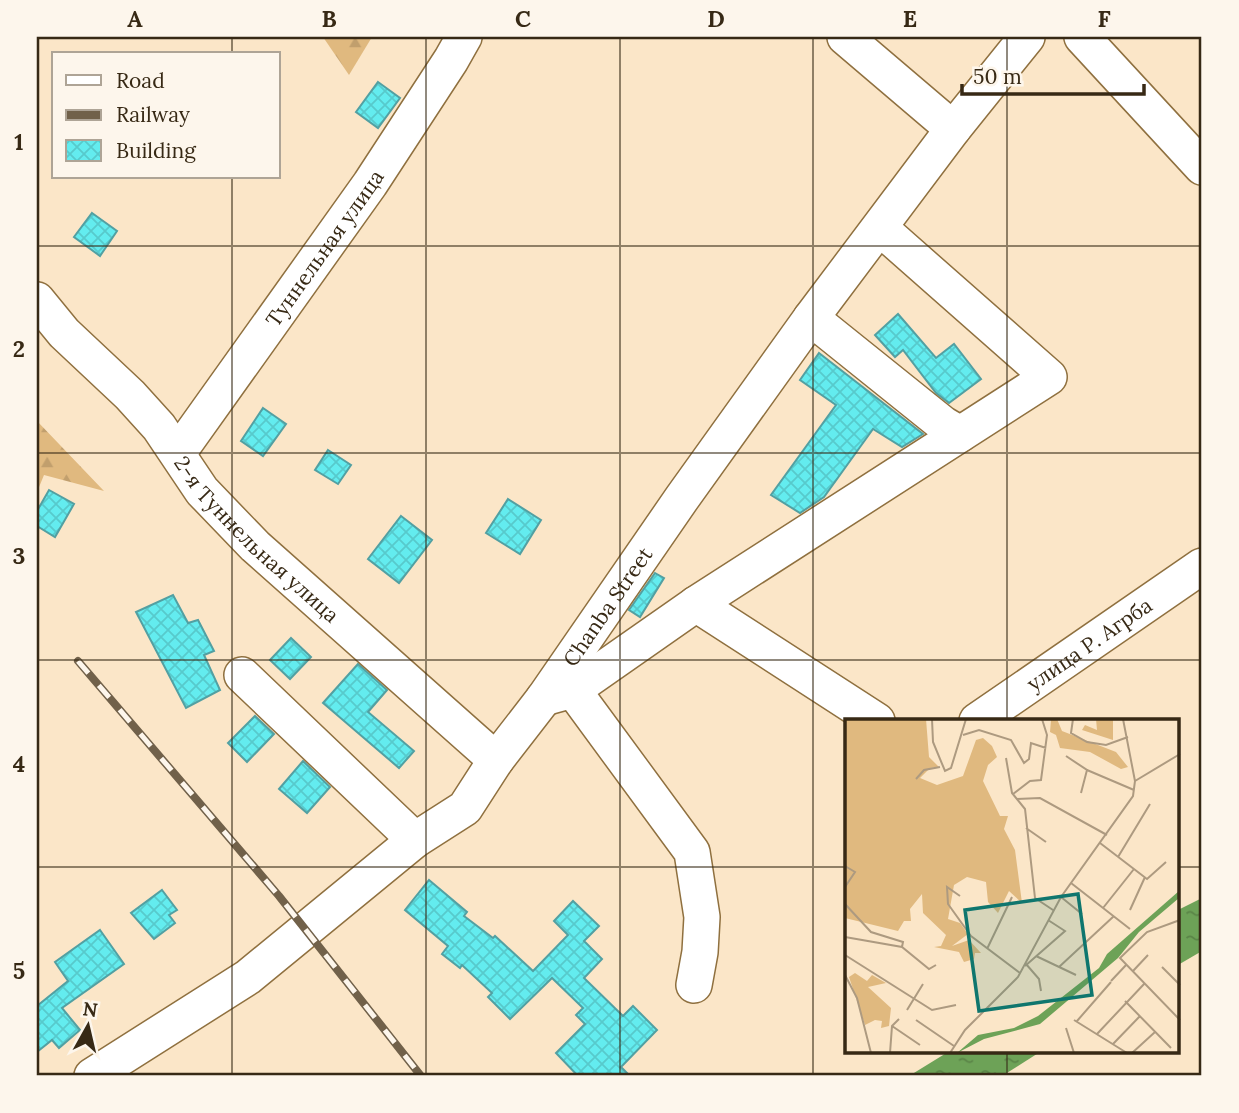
<svg xmlns="http://www.w3.org/2000/svg" width="1239" height="1113" font-family="Lora,serif">
<style>
.forest{fill:url(#forest-firs)}
.water{fill:url(#water-ripples)}
.building{fill:url(#building-cross-hatch);stroke:#52a0a2;stroke-width:2}
.lines{fill:none;stroke-linecap:round;stroke-linejoin:round}
.minor-casing{stroke:#8f703f;stroke-width:38}
.minor{stroke:#fff;stroke-width:35}
.rail-casing{stroke:#71614a;stroke-width:8}
.rail{stroke:#fdf6ec;stroke-width:5;stroke-dasharray:16;stroke-linecap:butt}
.grid{fill:none;stroke:#372915;stroke-width:2;stroke-opacity:0.55}
.labels{text-anchor:middle;dominant-baseline:central;stroke-width:5;stroke-linejoin:round;paint-order:stroke}
.street-label{font-size:21px;fill:#372915;stroke:#fdf6ec}
.inset-road{fill:none;stroke:#ad9a80;stroke-width:2}
.view{fill:#0f766e;fill-opacity:0.15;stroke:#0f766e;stroke-width:3.5}
.inset-edge{fill:none;stroke:#372915;stroke-width:3.5}
.neatline{fill:none;stroke:#372915;stroke-width:2.5}
.grid-label{font-size:23px;text-anchor:middle;font-weight:bold;fill:#372915}
</style>
<defs>
<pattern id="forest-firs" width="22" height="20" patternUnits="userSpaceOnUse" patternTransform="scale(1.75)"><rect width="22" height="20" fill="#e0b97f"/><path d="M5 1l3.5 6h-7zM16 11l3.5 6h-7z" fill="#c19f6d"/></pattern>
<pattern id="water-ripples" width="26" height="14" patternUnits="userSpaceOnUse" patternTransform="scale(1.75)"><rect width="26" height="14" fill="#6da257"/><path d="M2 4q2-2 4 0t4 0M15 11q2-2 4 0t4 0" fill="none" stroke="#5a8447"/></pattern>
<pattern id="building-cross-hatch" width="8" height="8" patternUnits="userSpaceOnUse" patternTransform="scale(1.75)"><rect width="8" height="8" fill="#63ecef"/><path d="M0 0l8 8M0 8l8-8" fill="none" stroke="#57cacc"/></pattern>
</defs>
<rect width="100%" height="100%" fill="#fbe6c8"/>
<g class="forest">
<path d="M323,37H372L349,75Z"/>
<path d="M37,421L104,491L44,475L37,492Z"/>
</g>
<g class="water">
<path d="M1202,898V951L1178,965V910Z"/>
<path d="M948,1052H1040L1002,1076H909Z"/>
</g>
<g class="building">
<path d="M378,82L400,98L378,128L356,112Z"/>
<path d="M92,213L117,231L100,256L74,237Z"/>
<path d="M898,314L936,358L954,344L981,379L949,403L936,393L903,350L895,357L875,335Z"/>
<path d="M819,353L923,434L902,447L873,429L824,497L800,513L771,495L836,405L800,380Z"/>
<path d="M263,408L286,424L263,456L241,441Z"/>
<path d="M328,450L351,465L338,484L315,470Z"/>
<path d="M49,490L74,504L55,537L37,526V511Z"/>
<path d="M508,499L541,520L520,554L486,533Z"/>
<path d="M401,516L432,540L399,583L368,559Z"/>
<path d="M655,573L664,578L640,617L629,610Z"/>
<path d="M173,595L188,623L198,620L214,651L204,655L220,690L186,708L136,612Z"/>
<path d="M291,638L311,657L290,679L270,660Z"/>
<path d="M358,664L387,690L368,712L414,751L399,768L323,703Z"/>
<path d="M255,716L274,734L247,762L228,743Z"/>
<path d="M303,761L330,787L307,813L279,789Z"/>
<path d="M429,880L467,912L464,916L493,938L495,936L533,971L568,935L554,921L573,901L599,926L584,941L602,959L584,978L623,1016L633,1006L657,1030L621,1067L630,1076H578L556,1053L585,1024L576,1015L583,1008L552,978L510,1019L488,997L492,993L462,965L460,968L442,954L448,946L405,910Z"/>
<path d="M162,890L177,910L169,915L175,923L154,939L131,913Z"/>
<path d="M100,930L124,964L62,1008L80,1030L59,1048L52,1040L37,1052V1006L68,981L55,962Z"/>
</g>
<g class="lines">
<g class="minor-casing">
<g id="minor">
<path d="M845,37L953,129"/>
<path d="M1082,37L1202,167"/>
<path id="s1" d="M37,300L64,333L130,395L159,427L202,491L255,546L496,760"/>
<path d="M811,318L943,424L960,434"/>
<path id="s2" d="M178,453L370,184L451,60L464,37"/>
<path d="M696,604L877,721"/>
<path d="M568,669L573,690L692,852L702,917L700,952L694,985"/>
<path d="M242,675L415,840"/>
<path d="M544,698L573,690L696,604L1049,377L880,228"/>
<path id="s3" d="M977,721L1202,566"/>
<path id="s4" d="M92,1076L248,977L415,840L465,808L496,760L544,698L682,498L811,318L953,129L1027,37"/>
</g>
</g>
<use href="#minor" class="minor"/>
<g class="rail-casing">
<path id="rail" d="M78,661L279,896L421,1076"/>
</g>
<use href="#rail" class="rail"/>
</g>
<path class="grid" d="M232,37V54M426,37V1076M620,37V1076M813,37V1076M1007,37V721M232,177V1076M37,246H1202M37,453H1202M37,660H1202M37,867H847M1178,867H1202M1007,1052V1076"/>
<g class="labels">
<g class="street-label">
<text stroke="none"><textPath href="#s2" startOffset="252">Туннельная улица</textPath></text>
<text stroke="none"><textPath href="#s1" startOffset="326">2-я Туннельная улица</textPath></text>
<text stroke="none"><textPath href="#s4" startOffset="707">Chanba Street</textPath></text>
<text stroke="none"><textPath href="#s3" startOffset="136">улица Р. Агрба</textPath></text>
</g>
</g>
<g transform="translate(845 719)">
<rect width="334" height="334" fill="#fbe6c8"/>
<path d="M0,0H81L84,38L94,48L85,49L75,59L92,66L118,57L131,21L138,19L147,27L152,38L143,46L138,62L155,97H163L159,110L170,131L177,184L164,172L153,194L143,183L141,163L122,158L109,166L103,200L115,204L123,215L107,227L124,221L136,234H130L129,240L119,243L114,233L89,228L96,227L101,216L78,194L77,175L65,190L66,202H59L53,212L0,199ZM212,0L217,12L271,33L283,48L276,50L245,33L215,29L211,16L205,13L206,1ZM251,0H268V21L237,11L240,6L252,11ZM10,254L22,262L27,256L41,264L23,268L46,289L44,307L36,309L37,302L30,301L20,306L4,258Z" fill="#e0b97f"/>
<path d="M334,172V179L294,213L273,239L195,305L139,320L112,334L133,316L169,309L193,297L254,249L262,235Z" fill="#6da257"/>
<path class="inset-road" d="M87,0L88,23L100,52L106,49L121,0M228,0L226,14L242,23L261,26L283,18M118,16L134,11L166,21L179,44L184,40L186,24L201,29M221,37L242,51L236,74M161,39L167,74L180,90L190,179L208,191M242,51L289,71M71,60L79,51L95,48M290,62L335,35M168,75L185,62L196,61L202,16L197,0M172,80L195,79L262,116M181,109L201,123M255,124L302,160L321,143M273,138L305,85M0,147L10,153L0,168M226,164L285,210M115,177L102,168L103,185L126,217L175,254M216,178L237,195M0,185L26,213L58,223L57,228M258,189L289,150M285,191L300,158M335,201L302,213L275,239L335,301M0,218L57,228L84,250L91,246M142,230L167,178M0,236L87,291L111,286M191,237L231,256M181,245L194,260L196,272M180,247L220,212L203,201M214,248L269,197M317,248L335,266M288,252L303,236M0,256L12,279L26,334M266,262L282,245M280,282L326,329M62,291L78,265M71,301L109,327M229,301L282,334M232,302L266,263M47,307L75,326M221,309L229,334M252,315L300,264M268,325L295,297M45,334L47,307L54,300M105,334L120,311L173,258L216,178L288,77L290,62L278,0M287,334L310,313"/>
<path class="view" d="M233,175L247,276L134,292L120,191Z"/>
<rect width="334" height="334" class="inset-edge"/>
</g>
<rect width="1239" height="1113" fill="none" stroke="#fdf6ec" stroke-width="77"/>
<rect x="52" y="52" width="228" height="126" fill="#fdf6ec" stroke="#aea496" stroke-width="2"/>
<rect x="66" y="75" width="35" height="10" fill="#ffffff" stroke="#aea496" stroke-width="2"/>
<text x="116" y="88" font-size="21" fill="#372915">Road</text>
<rect x="66" y="110" width="35" height="10" fill="#71614a" stroke="#aea496" stroke-width="2"/>
<text x="116" y="122" font-size="21" fill="#372915">Railway</text>
<rect x="66" y="140" width="35" height="21" fill="url(#building-cross-hatch)" stroke="#aea496" stroke-width="2"/>
<text x="116" y="158" font-size="21" fill="#372915">Building</text>
<g transform="translate(88 1026) rotate(8)" stroke="#fdf6ec" stroke-width="5" paint-order="stroke">
<path d="M0-5L12 26L0 18L-12 26Z" fill="#372915"/>
<text y="-10" font-size="19" font-weight="bold" text-anchor="middle" fill="#372915">N</text>
</g>
<path d="M962 84v10h182v-10" fill="none" stroke="#372915" stroke-width="3.5"/>
<text x="973" y="84" font-size="21" fill="#372915" stroke="#fdf6ec" stroke-width="5" paint-order="stroke">50 m</text>
<rect x="38" y="38" width="1162" height="1036" class="neatline"/>
<g class="grid-label">
<text x="135" y="27">A</text>
<text x="329" y="27">B</text>
<text x="523" y="27">C</text>
<text x="716" y="27">D</text>
<text x="910" y="27">E</text>
<text x="1104" y="27">F</text>
<text x="19" y="150">1</text>
<text x="19" y="357">2</text>
<text x="19" y="564">3</text>
<text x="19" y="772">4</text>
<text x="19" y="979">5</text>
</g>
</svg>
